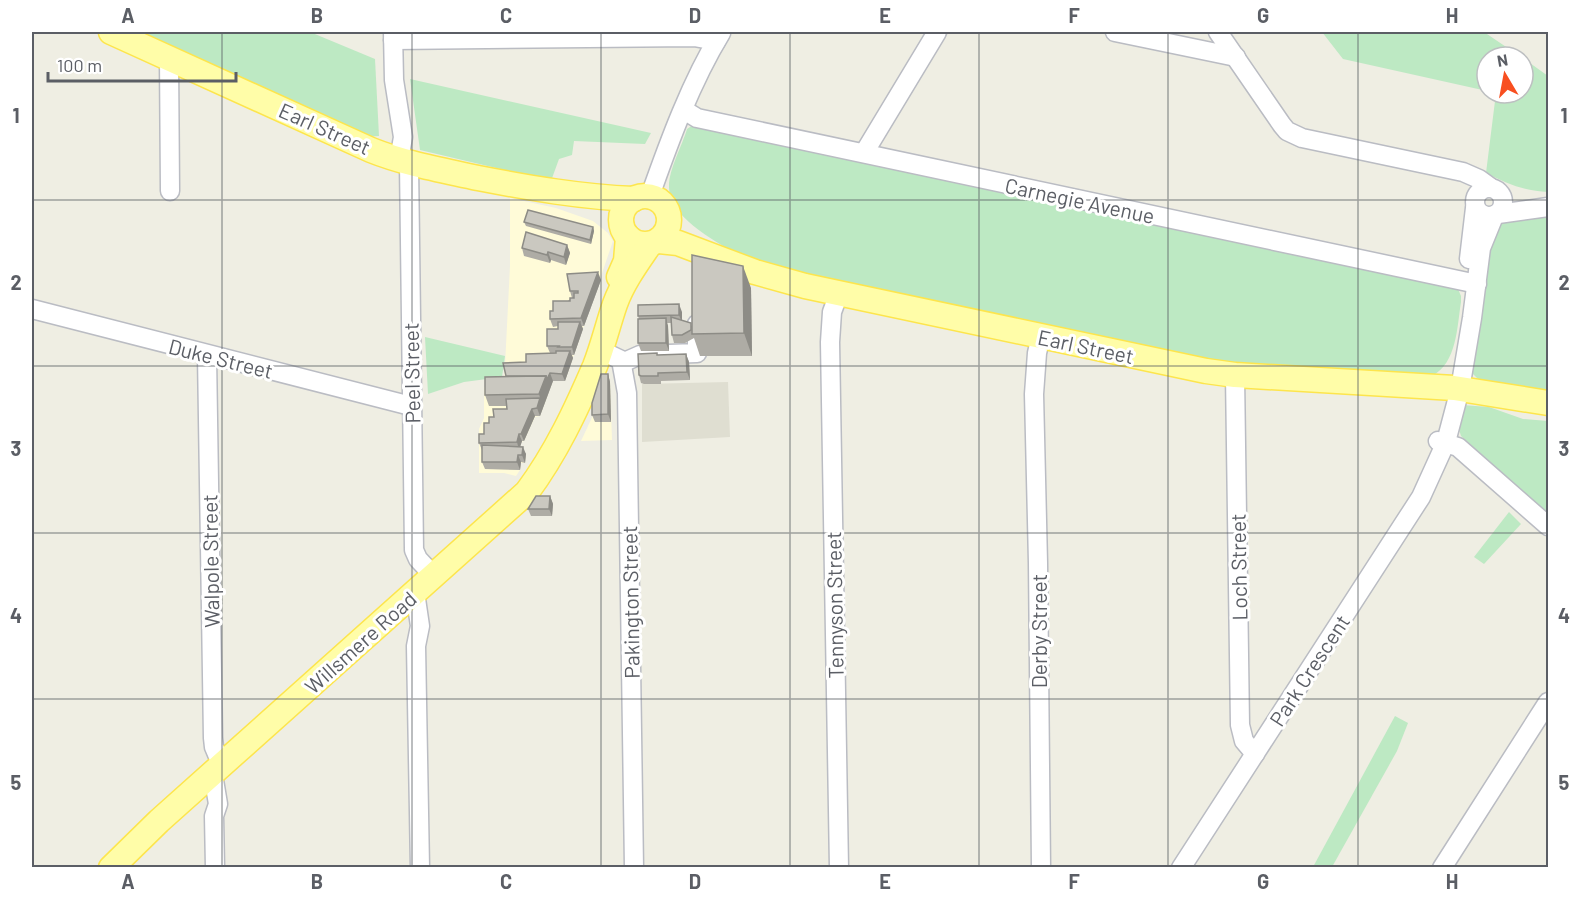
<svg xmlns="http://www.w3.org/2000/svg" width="1580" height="899" font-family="Barlow,sans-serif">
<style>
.commercial{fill:#fffbd8}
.education{fill:#dfded1}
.green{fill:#bde9c3}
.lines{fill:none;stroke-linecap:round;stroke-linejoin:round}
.minor-casing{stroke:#babcc3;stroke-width:21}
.major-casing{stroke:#fde54d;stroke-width:27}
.minor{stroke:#fff;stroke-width:18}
.major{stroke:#fffda8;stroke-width:24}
.wall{fill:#aeaca5}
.shaded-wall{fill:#8d8c86}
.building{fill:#cac8c0;stroke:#8d8c86;stroke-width:1.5}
.grid{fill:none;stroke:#5b5e65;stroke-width:1.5;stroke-opacity:0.55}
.labels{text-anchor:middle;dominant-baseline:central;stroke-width:6;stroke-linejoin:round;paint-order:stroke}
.street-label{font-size:21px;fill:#5b5e65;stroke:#fff}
.neatline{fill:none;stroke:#5b5e65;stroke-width:2}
.grid-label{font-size:20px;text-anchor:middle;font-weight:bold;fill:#5b5e65}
</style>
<rect width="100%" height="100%" fill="#efeee3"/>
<g class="commercial">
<path d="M510,198L556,208L593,221L608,233L613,241L565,381H553L540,416L535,417L524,441L521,442L519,450L526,454L525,463H521L520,470L516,476L504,473H479V429L484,418V387L504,385L510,266Z"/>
<path d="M610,382L612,440L581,441L595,411Z"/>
</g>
<path class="education" d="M728,382L730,437L642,442V384Z"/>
<g class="green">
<path d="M137,32H310L375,59L379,136L364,137Z"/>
<path d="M1322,32H1484L1521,57H1487V91L1343,59Z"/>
<path d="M1523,58L1548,76V192C1525,191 1507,184 1486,173L1496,93H1523Z"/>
<path d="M410,79L651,133L645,144L574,141L572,155L559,159L551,181L420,150Z"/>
<path d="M693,125L1458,289L1461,296V302C1457,327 1457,363 1432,376L1250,368L772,270C743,257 667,223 669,186C669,169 682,146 687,129Z"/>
<path d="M1548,214V394L1480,381L1472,373L1486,245L1502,221Z"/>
<path d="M425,337L505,356L502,377L464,382L428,394Z"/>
<path d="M1462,405L1489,407L1523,419L1548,421V515L1461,436L1457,423Z"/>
<path d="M1509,512L1521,524L1484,564L1474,557Z"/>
<path d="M1395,716L1408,723L1397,751L1332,867H1313Z"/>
</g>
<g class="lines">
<g class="minor-casing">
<g id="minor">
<path d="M393,32L394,80L403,137L399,160"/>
<path d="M1115,32L1236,57"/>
<path d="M1218,32L1282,125L1287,131L1302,138L1463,172L1479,179L1490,187"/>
<path d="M393,40L694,37L716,41"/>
<path d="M169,58L170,191"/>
<path d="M684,110L697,118L1477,284"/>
<path d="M864,153L937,32"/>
<path d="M409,164L414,550L418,559L434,576"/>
<circle cx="1489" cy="202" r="14"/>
<path d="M650,196C669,142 691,82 721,33"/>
<path d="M1498,214L1548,207"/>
<path d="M1469,259L1475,208"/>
<path d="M839,293L832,312L830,342L839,868"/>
<path d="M32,309L411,406"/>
<path d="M600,350L621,360L627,393L634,868"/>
<path d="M207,355L213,738L214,747L222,766"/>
<path d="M622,363L640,355L697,353V324"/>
<path d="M1235,375L1240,725L1244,741L1255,754"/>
<path d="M1438,441L1458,447L1548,526"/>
<path d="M415,592L420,626L416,646L420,868"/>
<path d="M213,774L218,804L214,816L215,868"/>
<path d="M1041,868L1038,563L1034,394L1037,353L1041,336"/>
<path d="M1181,868L1408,517L1421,497L1446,442L1460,389L1472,318L1481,248L1494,216"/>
<path d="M1442,868L1548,702"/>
</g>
</g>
<g class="major-casing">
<g id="major">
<path d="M111,32L371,150C406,164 442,170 478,178C530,188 581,197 634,199"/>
<circle cx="645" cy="220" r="24"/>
<path d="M659,241L678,243L755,272L805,286L1206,371L1235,375L1454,388L1548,403"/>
<path d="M619,277L626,261L628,237"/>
<path d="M111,868L159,821L527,492C556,453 576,410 595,366C603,346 608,324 615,304C623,282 637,263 650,244"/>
</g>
</g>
<use href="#minor" class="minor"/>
<use href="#major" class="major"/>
</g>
<g class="wall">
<path d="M524,222L593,227L594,231L591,244L526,226Z"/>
<path d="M567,245L570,253L566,265L551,260L550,263L524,256L522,248Z"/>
<path d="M601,280L584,326H582L583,329L574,355H572L573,358L565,381H553L540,416H535L524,441H522L520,447L526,454L525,463L521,462L520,470L485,469L482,462V450L479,443L489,423L494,417L507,409L506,406H489L485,395L506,376L526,362L550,353L547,346L558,329V326L553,327L550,319L553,311L572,298L570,291Z"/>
<path d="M751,288L752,356H700L694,338L685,343H674L672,335L671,323H667L668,326L669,351H641L638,343L639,319L638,316L682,312V320L692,326Z"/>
<path d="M657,353L658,355L686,354L689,362L690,380L661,381V384H644L641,383L639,375Z"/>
<path d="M608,374L610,382L611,422H595L592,415Z"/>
<path d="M550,496L553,504L552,516H531L528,509Z"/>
</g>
<g class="shaded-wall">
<path d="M593,227L594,231L591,244L590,240Z"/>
<path d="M567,245L570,253L566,265L564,257Z"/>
<path d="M548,252L551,260L550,263L547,255Z"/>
<path d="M743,266L751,288L752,356L744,333Z"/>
<path d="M598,272L601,280L584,326L581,318Z"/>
<path d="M679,304L682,312V323L679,315Z"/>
<path d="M666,318L668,326L669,351L666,343Z"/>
<path d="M580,322L583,329L574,355L572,347Z"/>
<path d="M570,351L573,358L565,381L562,374Z"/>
<path d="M686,354L689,362L690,380L687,372Z"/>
<path d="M550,373L553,381L540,416L537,408L540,398L539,394L546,376Z"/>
<path d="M608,374L610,382L611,422L608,414Z"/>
<path d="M532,409L535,416L524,441L521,434Z"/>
<path d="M519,434L522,441L519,450L517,442Z"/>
<path d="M523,447L526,454L525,463L522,455Z"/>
<path d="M518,455L521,462L520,470L517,462Z"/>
<path d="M550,496L553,504L552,516L549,509Z"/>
</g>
<g class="building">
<path d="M528,210L593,227L590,240L524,222Z"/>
<path d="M526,232L567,245L564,257L548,252L547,255L522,248Z"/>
<path d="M692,255L743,266L744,333L692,334Z"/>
<path d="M598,272L581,318L550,319V311H553V301H570V298H574V293H578V291H570L567,274Z"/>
<path d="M679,304V315L638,316V305Z"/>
<path d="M671,317L691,323V330L682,335H672Z"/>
<path d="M666,318V343H638V319Z"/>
<path d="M558,322H580L572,347H558L559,346H547V329H558Z"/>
<path d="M556,351H570L562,374L550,373L547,379L546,376H506L503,363L526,362V354L556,353Z"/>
<path d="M657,353V355L686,354L687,372L658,373V376H641L639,375L638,354Z"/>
<path d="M601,374H608V414L592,415V403Z"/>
<path d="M546,376L539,394L485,395V377Z"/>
<path d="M540,398L537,408L532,409L521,434H519L517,442L479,443V434H484V423H489V417H494L493,409H507L506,399Z"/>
<path d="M482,445L523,447L522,455H518L517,462H482Z"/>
<path d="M536,496H550L549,509H528Z"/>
</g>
<path class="grid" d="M222,32V868M412,32V868M601,32V868M790,32V868M979,32V868M1168,32V868M1358,32V868M32,200H1548M32,366H1548M32,533H1548M32,699H1548"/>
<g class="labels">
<g class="street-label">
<text transform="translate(325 128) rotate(24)">Earl Street</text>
<text transform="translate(1080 200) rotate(12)">Carnegie Avenue</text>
<text transform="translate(1086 346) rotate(12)">Earl Street</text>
<text transform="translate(221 358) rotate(14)">Duke Street</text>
<text transform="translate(411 373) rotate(-91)">Peel Street</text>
<text transform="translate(210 561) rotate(-91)">Walpole Street</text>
<text transform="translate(1238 567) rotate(-91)">Loch Street</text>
<text transform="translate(630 602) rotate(-91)">Pakington Street</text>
<text transform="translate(834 605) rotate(-91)">Tennyson Street</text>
<text transform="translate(1038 631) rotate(-90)">Derby Street</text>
<text transform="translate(360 642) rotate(-42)">Willsmere Road</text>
<text transform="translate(1309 670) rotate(-57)">Park Crescent</text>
</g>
</g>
<rect width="1580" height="899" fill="none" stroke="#ffffff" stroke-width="66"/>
<g transform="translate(1505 75) rotate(350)"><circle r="28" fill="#ffffff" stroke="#bdbfc1" stroke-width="1.5"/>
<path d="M0-4.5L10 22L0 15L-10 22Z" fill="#f84f20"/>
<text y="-9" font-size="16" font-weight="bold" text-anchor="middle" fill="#5b5e65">N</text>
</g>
<path d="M48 72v9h188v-9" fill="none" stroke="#5b5e65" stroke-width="3"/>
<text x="57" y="72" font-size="18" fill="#5b5e65" stroke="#ffffff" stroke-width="4.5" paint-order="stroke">100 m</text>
<rect x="33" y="33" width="1514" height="833" class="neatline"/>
<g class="grid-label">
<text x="128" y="23">A</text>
<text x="317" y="23">B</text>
<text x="506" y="23">C</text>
<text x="695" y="23">D</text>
<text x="885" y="23">E</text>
<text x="1074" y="23">F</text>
<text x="1263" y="23">G</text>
<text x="1452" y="23">H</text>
<text x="16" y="123">1</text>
<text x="1564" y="123">1</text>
<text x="16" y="290">2</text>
<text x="1564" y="290">2</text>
<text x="16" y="456">3</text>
<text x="1564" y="456">3</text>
<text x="16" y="623">4</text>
<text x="1564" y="623">4</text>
<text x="16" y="790">5</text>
<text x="1564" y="790">5</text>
<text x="128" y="889">A</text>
<text x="317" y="889">B</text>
<text x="506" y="889">C</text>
<text x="695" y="889">D</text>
<text x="885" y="889">E</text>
<text x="1074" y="889">F</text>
<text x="1263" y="889">G</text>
<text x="1452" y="889">H</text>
</g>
</svg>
